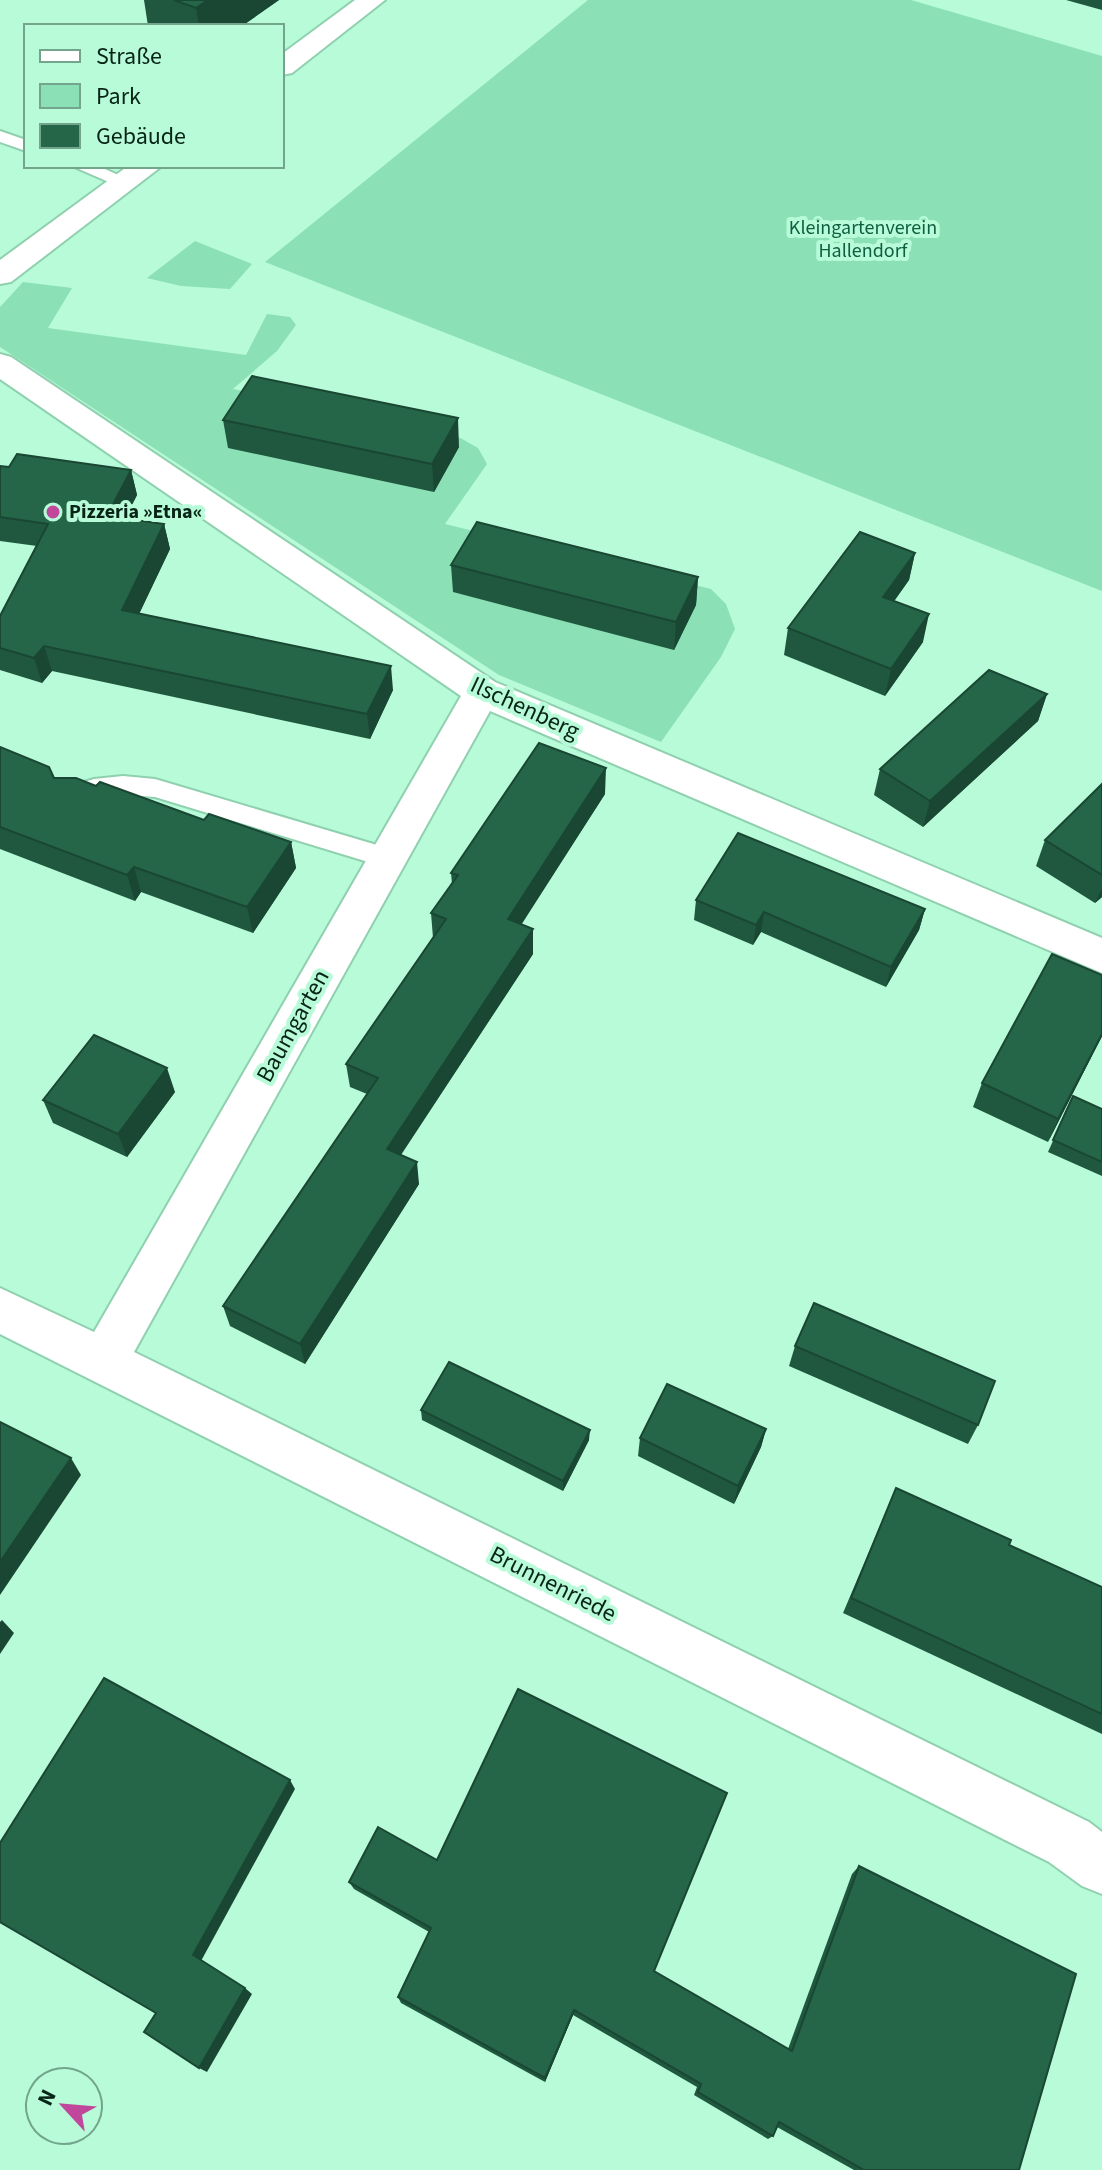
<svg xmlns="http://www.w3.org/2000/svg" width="1102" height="2170" font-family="'Source Sans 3',sans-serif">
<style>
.green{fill:#8be0b6}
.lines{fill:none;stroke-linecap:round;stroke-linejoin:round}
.lane-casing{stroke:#8fd0af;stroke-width:4}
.street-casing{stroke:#8fd0af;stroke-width:4}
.lane{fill:#fff;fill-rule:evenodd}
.street{fill:#fff;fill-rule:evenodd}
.wall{fill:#20583f}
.shaded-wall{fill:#1a4733}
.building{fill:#256649;stroke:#1a4733;stroke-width:2}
.poi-dot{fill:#c0479c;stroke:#b8fbd8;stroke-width:3}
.labels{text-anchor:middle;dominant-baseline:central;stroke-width:8;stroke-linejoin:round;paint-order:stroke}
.far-park-label{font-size:20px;fill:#0e5f40;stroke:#b8fbd8}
.far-poi-label{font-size:20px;font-weight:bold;fill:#082417;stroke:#b8fbd8;text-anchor:start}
.street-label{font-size:24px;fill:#082417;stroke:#b8fbd8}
</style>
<rect width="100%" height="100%" fill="#b8fbd8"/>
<g class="green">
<path d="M588,0H911L1102,56V591L265,262Z"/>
<path d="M195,241L252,264L230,289L181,286L147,278Z"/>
<path d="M23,282L72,288L48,328L246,355L267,314L290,317L296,325L277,351L233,389L455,435L478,448L487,464L445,524L711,589L726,604L735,629L721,657L661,742L499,675L0,347V307Z"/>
</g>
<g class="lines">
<g class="lane-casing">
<g id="lane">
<path d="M0,131L26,140V151L0,142Z"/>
<path d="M72,166H98L134,182L125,188L118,186Z"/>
<path d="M123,776L155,779L397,851L401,858L397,865L388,868L155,797L113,794L73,804L64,802L60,795L64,788L94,779Z"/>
</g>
</g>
<g class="street-casing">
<g id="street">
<path d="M355,0H385L292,73L282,75V54Z"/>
<path d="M128,166H162L11,282L0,284V260Z"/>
<path d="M0,354L11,357L495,682L1102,938V973L490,711L134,1352L1089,1822L1102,1832V1894L1082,1886L1049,1862L0,1334V1288L94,1332L461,696L0,379Z"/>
</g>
</g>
<use href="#lane" class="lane"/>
<use href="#street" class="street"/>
</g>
<g class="wall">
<path d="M144,0H279L242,26H148Z"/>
<path d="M1066,0H1102V10Z"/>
<path d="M223,420L459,447L434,492L228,448Z"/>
<path d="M0,466L9,467L131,470L137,495L125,518L164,524L170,549L139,614L393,690L370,739L52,671L42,683L0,670V616L37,546L0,541Z"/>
<path d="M915,553L909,580L894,601L923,642L885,696L784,655L788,628Z"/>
<path d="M451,565L698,577L696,605L674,650L453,592Z"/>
<path d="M1047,694L1038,721L923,827L874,795L880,769Z"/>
<path d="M0,747L54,778L96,786L204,820L291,842L296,868L253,933L141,892L135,901L0,849Z"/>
<path d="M1102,784V897L1095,903L1036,866L1045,840Z"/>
<path d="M605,794L521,924L533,954L401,1155L419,1184L305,1364L230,1326L223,1306L367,1094L350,1087L346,1064L433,938L431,913L452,884L451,873Z"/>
<path d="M696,900L925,909L919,930L886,987L761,932L753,945L694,920Z"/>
<path d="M1102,975V1036L1048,1142L973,1107L982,1083Z"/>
<path d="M175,1092L127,1157L53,1123L43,1100Z"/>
<path d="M1073,1096L1102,1109V1176L1048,1152Z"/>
<path d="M795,1346L978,1425L968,1444L789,1366Z"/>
<path d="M421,1410L589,1440L563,1491L422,1420Z"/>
<path d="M766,1429L761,1447L734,1504L638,1456L640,1438Z"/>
<path d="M896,1488L1009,1545L1102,1587V1734L843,1613Z"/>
<path d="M437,1860L654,1971L788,2049L852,1874L859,1866L1019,2170H854L777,2127L773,2136L768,2139L694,2095L697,2087L573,2015L545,2082L401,2003L398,1997L429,1932L354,1889L349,1882Z"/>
</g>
<g class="shaded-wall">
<path d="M208,0H279L242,26H199L196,8Z"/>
<path d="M458,418L459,447L434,492L432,464Z"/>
<path d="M131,470L137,495L114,541L107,516Z"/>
<path d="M164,524L170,549L129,635L122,610Z"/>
<path d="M915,553L909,580L878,624L883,597Z"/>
<path d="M698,577L696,605L674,650L676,622Z"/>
<path d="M929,614L923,642L885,696L891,669Z"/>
<path d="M44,646L52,671L42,683L34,658Z"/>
<path d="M391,666L393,690L370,739L367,714Z"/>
<path d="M1047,694L1038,721L923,827L930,801Z"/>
<path d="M606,768L605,794L509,944L508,919Z"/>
<path d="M291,842L296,868L253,933L247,907Z"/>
<path d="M134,867L141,892L135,901L127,875Z"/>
<path d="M1102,888V897L1095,903Z"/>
<path d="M925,909L919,930L886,987L891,967Z"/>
<path d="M764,912L761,932L753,945L756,925Z"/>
<path d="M533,929V954L390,1171L387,1149Z"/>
<path d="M1102,1034V1036L1048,1142L1058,1119Z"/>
<path d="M167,1068L175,1092L127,1157L118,1134Z"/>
<path d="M417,1162L419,1184L305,1364L300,1344Z"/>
<path d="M766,1429L761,1447L734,1504L738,1486Z"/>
<path d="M590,1430L589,1440L563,1491V1481Z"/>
<path d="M71,1458L81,1475L0,1595V1562Z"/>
<path d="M2,1620L14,1633L0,1654V1622Z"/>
<path d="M290,1780L295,1789L201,1961L193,1955Z"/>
<path d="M245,1988L252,1994L207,2072L199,2068Z"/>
<path d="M574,2010L573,2015L545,2082V2078Z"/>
</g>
<g class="building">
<path d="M174,0H208L196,8Z"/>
<path d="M252,376L458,418L432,464L223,420Z"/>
<path d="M17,454L131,470L107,516L164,524L122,610L391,666L367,714L44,646L34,658L0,648V616L48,524L0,517V466L9,467Z"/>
<path d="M477,522L698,577L676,622L451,565Z"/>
<path d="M860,532L915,553L883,597L929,614L891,669L788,628Z"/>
<path d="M989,670L1047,694L930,801L880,769Z"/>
<path d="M539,743L606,768L508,919L533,929L387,1149L417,1162L300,1344L223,1306L378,1078L346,1064L446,919L431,913L458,875L451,873Z"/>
<path d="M0,747L49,767L54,778H76L96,786L100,782L204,820L209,814L291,842L247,907L134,867L127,875L0,827Z"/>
<path d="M1102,784V875L1045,840Z"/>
<path d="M738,833L925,909L891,967L764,912L756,925L696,900Z"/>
<path d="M1052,954L1102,975V1034L1058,1119L982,1083Z"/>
<path d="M94,1035L167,1068L118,1134L43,1100Z"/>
<path d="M1073,1096L1102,1109V1162L1053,1140Z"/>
<path d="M814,1303L995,1381L978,1425L795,1346Z"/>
<path d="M449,1362L590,1430L563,1481L421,1410Z"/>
<path d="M667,1384L766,1429L738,1486L640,1438Z"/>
<path d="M0,1422L71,1458L0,1562Z"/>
<path d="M896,1488L1011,1540L1009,1545L1102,1587V1714L851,1598Z"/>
<path d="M104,1678L290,1780L193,1955L245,1988L199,2068L144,2032L156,2013L0,1922V1843Z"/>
<path d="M518,1689L727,1793L654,1971L792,2051L859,1866L1076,1974L1019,2170H864L779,2122L773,2136L698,2092L701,2084L574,2010L545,2078L398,1997L431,1928L349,1882L378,1827L437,1860Z"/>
</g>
<circle class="poi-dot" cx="53" cy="512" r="8"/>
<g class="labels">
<g class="far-park-label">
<text x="863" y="228">Kleingartenverein<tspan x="863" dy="23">Hallendorf</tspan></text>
</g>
<g class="far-poi-label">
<text x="69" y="512">Pizzeria »Etna«</text>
</g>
<g class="street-label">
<text transform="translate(525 708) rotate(25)">Ilschenberg</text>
<text transform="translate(293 1026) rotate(-61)">Baumgarten</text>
<text transform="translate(553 1584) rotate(27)">Brunnenriede</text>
</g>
</g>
<rect x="24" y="24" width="260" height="144" fill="#b8fbd8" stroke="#72a58b" stroke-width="2"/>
<rect x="40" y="50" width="40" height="12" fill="#ffffff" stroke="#72a58b" stroke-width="2"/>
<text x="96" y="64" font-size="24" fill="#082417">Straße</text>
<rect x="40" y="84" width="40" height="24" fill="#8be0b6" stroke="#72a58b" stroke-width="2"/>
<text x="96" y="104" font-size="24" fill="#082417">Park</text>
<rect x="40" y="124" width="40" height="24" fill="#256649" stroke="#72a58b" stroke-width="2"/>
<text x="96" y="144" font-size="24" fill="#082417">Gebäude</text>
<g transform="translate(64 2106) rotate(296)"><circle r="38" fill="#b8fbd8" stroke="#72a58b" stroke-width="2"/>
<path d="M0-6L14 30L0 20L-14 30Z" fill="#c0479c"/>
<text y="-12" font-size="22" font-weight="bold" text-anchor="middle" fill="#082417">N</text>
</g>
</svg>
